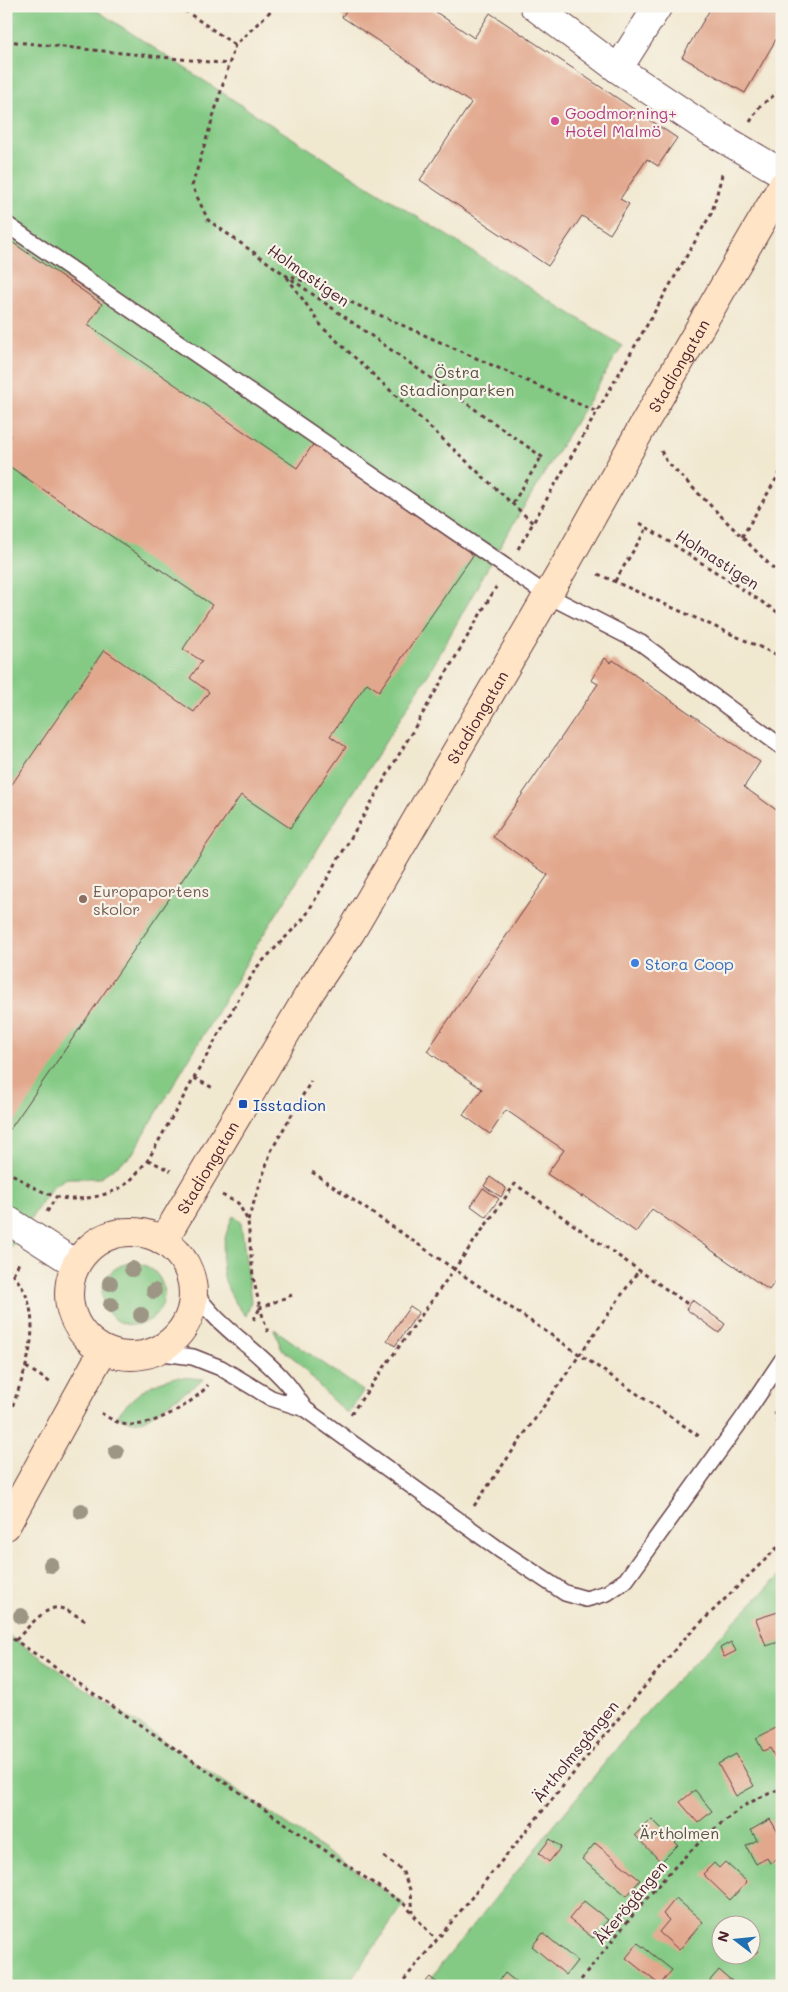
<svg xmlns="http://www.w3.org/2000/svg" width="788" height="1992" font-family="Mali,sans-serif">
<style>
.green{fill:#84ca85;stroke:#677458;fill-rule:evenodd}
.building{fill:#e2a88e}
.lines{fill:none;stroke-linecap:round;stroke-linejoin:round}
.lane-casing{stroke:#633d44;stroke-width:18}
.street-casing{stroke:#633d44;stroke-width:30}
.secondary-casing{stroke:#633d44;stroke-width:30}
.path{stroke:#633d44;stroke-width:3;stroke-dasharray:4 4;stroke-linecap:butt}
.lane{stroke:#fff;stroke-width:15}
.street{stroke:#fff;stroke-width:28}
.secondary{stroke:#ffe4c6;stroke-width:28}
.tree{fill:#9e9684}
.hotel-dot{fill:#d1479c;stroke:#f7f3e8;stroke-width:2}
.education-dot{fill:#8d6e63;stroke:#f7f3e8;stroke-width:2}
.shop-dot{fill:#3f7fe0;stroke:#f7f3e8;stroke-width:2}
.transit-dot{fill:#1a4fb4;stroke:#f7f3e8;stroke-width:2}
.labels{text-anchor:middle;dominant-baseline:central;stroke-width:4.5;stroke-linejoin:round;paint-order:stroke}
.hotel-label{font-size:16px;fill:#b23c85;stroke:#f7f3e8;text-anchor:start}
.street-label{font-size:16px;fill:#4a1f2b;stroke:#f7f3e8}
.park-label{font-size:16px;fill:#5b5246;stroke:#f7f3e8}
.education-label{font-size:16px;fill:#785e54;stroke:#f7f3e8;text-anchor:start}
.shop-label{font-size:16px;fill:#366cbe;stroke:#f7f3e8;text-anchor:start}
.transit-label{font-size:16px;fill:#164399;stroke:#f7f3e8;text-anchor:start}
</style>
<rect width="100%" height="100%" fill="#f7f3e8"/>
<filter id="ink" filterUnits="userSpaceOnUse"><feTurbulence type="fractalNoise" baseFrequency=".02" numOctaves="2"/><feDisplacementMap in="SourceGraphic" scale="10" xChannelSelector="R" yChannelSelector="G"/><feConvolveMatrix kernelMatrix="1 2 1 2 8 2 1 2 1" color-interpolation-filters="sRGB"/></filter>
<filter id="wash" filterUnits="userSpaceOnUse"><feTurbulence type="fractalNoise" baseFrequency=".0096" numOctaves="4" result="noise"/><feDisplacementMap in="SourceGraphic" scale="20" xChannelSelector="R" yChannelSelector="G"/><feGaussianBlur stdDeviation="1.12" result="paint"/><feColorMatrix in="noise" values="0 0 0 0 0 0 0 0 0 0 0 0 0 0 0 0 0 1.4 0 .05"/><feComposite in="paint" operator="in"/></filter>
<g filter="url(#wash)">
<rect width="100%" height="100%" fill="#f1e8d0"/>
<g class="green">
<path d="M6,6H90L270,124L622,346L498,549L429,673L260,940L131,1156L99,1178H67L53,1186L6,1255Z"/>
<path d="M233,1216L239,1220L241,1224L243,1238L251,1301L246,1316C218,1285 216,1254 233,1216Z"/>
<circle cx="133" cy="1294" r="31"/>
<path d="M274,1329L363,1391L348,1414L330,1398L297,1361L281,1348Z"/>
<path d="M177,1377L204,1379L144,1420L132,1422L117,1416C133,1395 151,1382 177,1377Z"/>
<path d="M782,1573V1986H424L651,1706ZM720,1924H750V1954H720Z"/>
<path d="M6,1634L404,1904L347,1986H6Z"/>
</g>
<g id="blocks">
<g class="building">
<path d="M349,6H427L474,38L490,13L677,138L658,166L647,159L620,199L629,204L610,234L582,216L548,266L420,180L471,103L342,17Z"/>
<path d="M712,6H782V29L745,93L682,57Z"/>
<path d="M6,238L102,304L88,325L297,468L316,440L476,551L379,691L367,683L330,736L346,747L290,828L241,795L6,1135V793L104,650L194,712L209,692L190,678L202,661L183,649L212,605L6,464V441L11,435L6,432Z"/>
<path d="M605,658L611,663L613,660L760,762L744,787L782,814V1272L769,1290L652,1209L636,1232L583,1195L582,1197L547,1174L564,1150L506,1110L490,1134L463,1115L482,1089L427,1051L548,875L493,837L598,684L591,680Z"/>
<path d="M490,1177L506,1188L501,1197L484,1186Z"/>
<path d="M483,1188L499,1199L486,1217L471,1206Z"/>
<path d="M692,1300L725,1324L719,1333L686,1309Z"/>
<path d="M410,1306L419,1312L395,1346L387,1340Z"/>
<path d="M778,1612L782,1625V1641L766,1646L756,1619Z"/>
<path d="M731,1642L736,1651L724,1657L720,1648Z"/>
<path d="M780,1726L782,1729V1771L770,1748L763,1751L756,1738Z"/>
<path d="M736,1754L754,1786L736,1796L718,1764Z"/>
<path d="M695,1790L712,1811L698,1823L680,1802Z"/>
<path d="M652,1819L678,1845L661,1862L635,1835Z"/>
<path d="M770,1819L782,1839V1856L770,1863L767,1858L756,1864L746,1846L757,1840L751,1830Z"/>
<path d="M550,1839L561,1847L549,1862L539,1853Z"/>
<path d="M595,1843L640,1880L627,1896L582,1859Z"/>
<path d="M725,1862L747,1882L730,1900L703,1874L714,1863L719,1868Z"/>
<path d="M676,1898L703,1922L679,1950L659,1932L669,1920L663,1914Z"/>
<path d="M584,1901L608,1920L593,1938L569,1919Z"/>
<path d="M543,1933L577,1961L566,1975L532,1946Z"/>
<path d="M638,1943L672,1970L660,1985L626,1958Z"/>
<path d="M750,1943L758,1951L751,1958L748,1954H750Z"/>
<path d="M719,1970L732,1981L727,1986H705Z"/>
<path d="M505,1973L521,1986H495Z"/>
<path d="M430,1977L441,1986H422Z"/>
</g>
</g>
</g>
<g filter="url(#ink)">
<use href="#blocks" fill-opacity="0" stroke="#633d44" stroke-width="1"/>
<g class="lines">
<g class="lane-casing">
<g id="lane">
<path d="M6,224L547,595L641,643L782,747"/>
<path d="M193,1289C216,1326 253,1346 282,1378C291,1387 298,1399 305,1409"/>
<path d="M155,1352L193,1357L221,1368L271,1398L305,1409L500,1550L565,1593L586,1599L607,1593L626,1580L743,1418L782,1360"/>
</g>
</g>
<g class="street-casing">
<g id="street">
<path d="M534,6L618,69L712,132L782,173"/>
<path d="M618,69L658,6"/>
<path d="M6,1219L76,1264"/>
</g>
</g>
<g class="secondary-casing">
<g id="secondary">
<circle cx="131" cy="1294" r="62"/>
<path id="s1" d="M163,1241L311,991L351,932L564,567L645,422L782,186"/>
<path d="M6,1526L103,1350"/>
</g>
</g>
<g class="path">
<path d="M178,6L235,45"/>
<path d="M276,6L235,45L192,186L208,220L545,459"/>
<path d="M6,41L229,64"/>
<path d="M750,122L760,106L782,89"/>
<path d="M292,276L597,412"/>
<path d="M287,277L323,328L533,523"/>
<path d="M661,451L667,462L782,577"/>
<path d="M513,503L542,456"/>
<path d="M640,523L782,615"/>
<path d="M742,537L782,469"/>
<path d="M518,549L712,212L723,171"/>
<path d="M598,574L782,657"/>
<path d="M615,581L647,528"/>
<path d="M194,1078L213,1088"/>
<path d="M148,1160L171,1171"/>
<path d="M6,1170C21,1180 36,1190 54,1196C73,1203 111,1197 127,1183C135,1177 141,1167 148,1160L256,968L305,917L496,587"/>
<path d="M312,1172L702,1438"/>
<path d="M222,1195L238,1203L248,1221L253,1277L260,1308L253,1321"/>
<path d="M47,1212L56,1197"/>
<path d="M248,1220L271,1151L311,1081"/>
<path d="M6,1268C54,1310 24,1374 6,1423"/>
<path d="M13,1274L20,1261"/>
<path d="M268,1332L260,1308L292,1295"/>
<path d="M26,1367L53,1384"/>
<path d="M775,1411L782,1447"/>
<path d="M101,1413C109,1418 120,1425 130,1425C154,1426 193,1404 208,1385"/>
<path d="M351,1414L515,1184L689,1305"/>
<path d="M474,1506L639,1270"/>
<path d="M6,1634L404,1904L436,1940"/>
<path d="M16,1640C25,1631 45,1605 60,1608C69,1610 80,1618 88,1622"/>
<path d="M384,1857L402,1870L411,1892L413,1913"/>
<path d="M399,1986L682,1641L782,1543"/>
<path d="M576,1986C627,1923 677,1853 744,1806C755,1799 769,1794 782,1788"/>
</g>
<use href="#lane" class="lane"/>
<use href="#street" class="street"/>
<use href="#secondary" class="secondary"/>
</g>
<g class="tree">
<circle cx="132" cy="1269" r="8"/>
<circle cx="110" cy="1283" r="8"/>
<circle cx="154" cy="1291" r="8"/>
<circle cx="111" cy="1305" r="8"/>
<circle cx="141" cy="1315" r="8"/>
<circle cx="116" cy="1452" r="8"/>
<circle cx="81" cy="1511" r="8"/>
<circle cx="51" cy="1565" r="8"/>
<circle cx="21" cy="1616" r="8"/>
</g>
</g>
<circle class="hotel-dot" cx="555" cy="121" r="5"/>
<circle class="education-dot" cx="83" cy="899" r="5"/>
<circle class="shop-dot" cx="635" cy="963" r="5"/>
<rect class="transit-dot" x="238" y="1099" width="10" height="10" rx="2.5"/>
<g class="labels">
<g class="hotel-label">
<text x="565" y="112">Goodmorning+<tspan x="565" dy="18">Hotel Malmö</tspan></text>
</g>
<g class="street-label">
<text transform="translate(309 275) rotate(35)">Holmastigen</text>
<text stroke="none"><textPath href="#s1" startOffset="1016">Stadiongatan</textPath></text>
<text transform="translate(718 559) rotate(33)">Holmastigen</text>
<text stroke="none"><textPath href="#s1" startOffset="611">Stadiongatan</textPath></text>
<text stroke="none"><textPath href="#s1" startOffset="86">Stadiongatan</textPath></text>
<text transform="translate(575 1751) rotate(-51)">Ärtholmsgången</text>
<text transform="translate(630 1902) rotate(-50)">Åkerögången</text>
</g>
<g class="park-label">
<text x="457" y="371">Östra<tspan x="457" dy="18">Stadionparken</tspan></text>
<text x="679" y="1832">Ärtholmen</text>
</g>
<g class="education-label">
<text x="93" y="890">Europaportens<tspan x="93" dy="18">skolor</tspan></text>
</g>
<g class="shop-label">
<text x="645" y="963">Stora Coop</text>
</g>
<g class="transit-label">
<text x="253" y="1104">Isstadion</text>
</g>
</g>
<rect width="788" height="1992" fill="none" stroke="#f7f3e8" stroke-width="25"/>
<g transform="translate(736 1940) rotate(286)"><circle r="24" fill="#f7f3e8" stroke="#b29e9c"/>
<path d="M0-4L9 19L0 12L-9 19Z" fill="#1f6fb2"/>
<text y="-8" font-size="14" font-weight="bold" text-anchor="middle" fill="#4a1f2b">N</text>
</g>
</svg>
